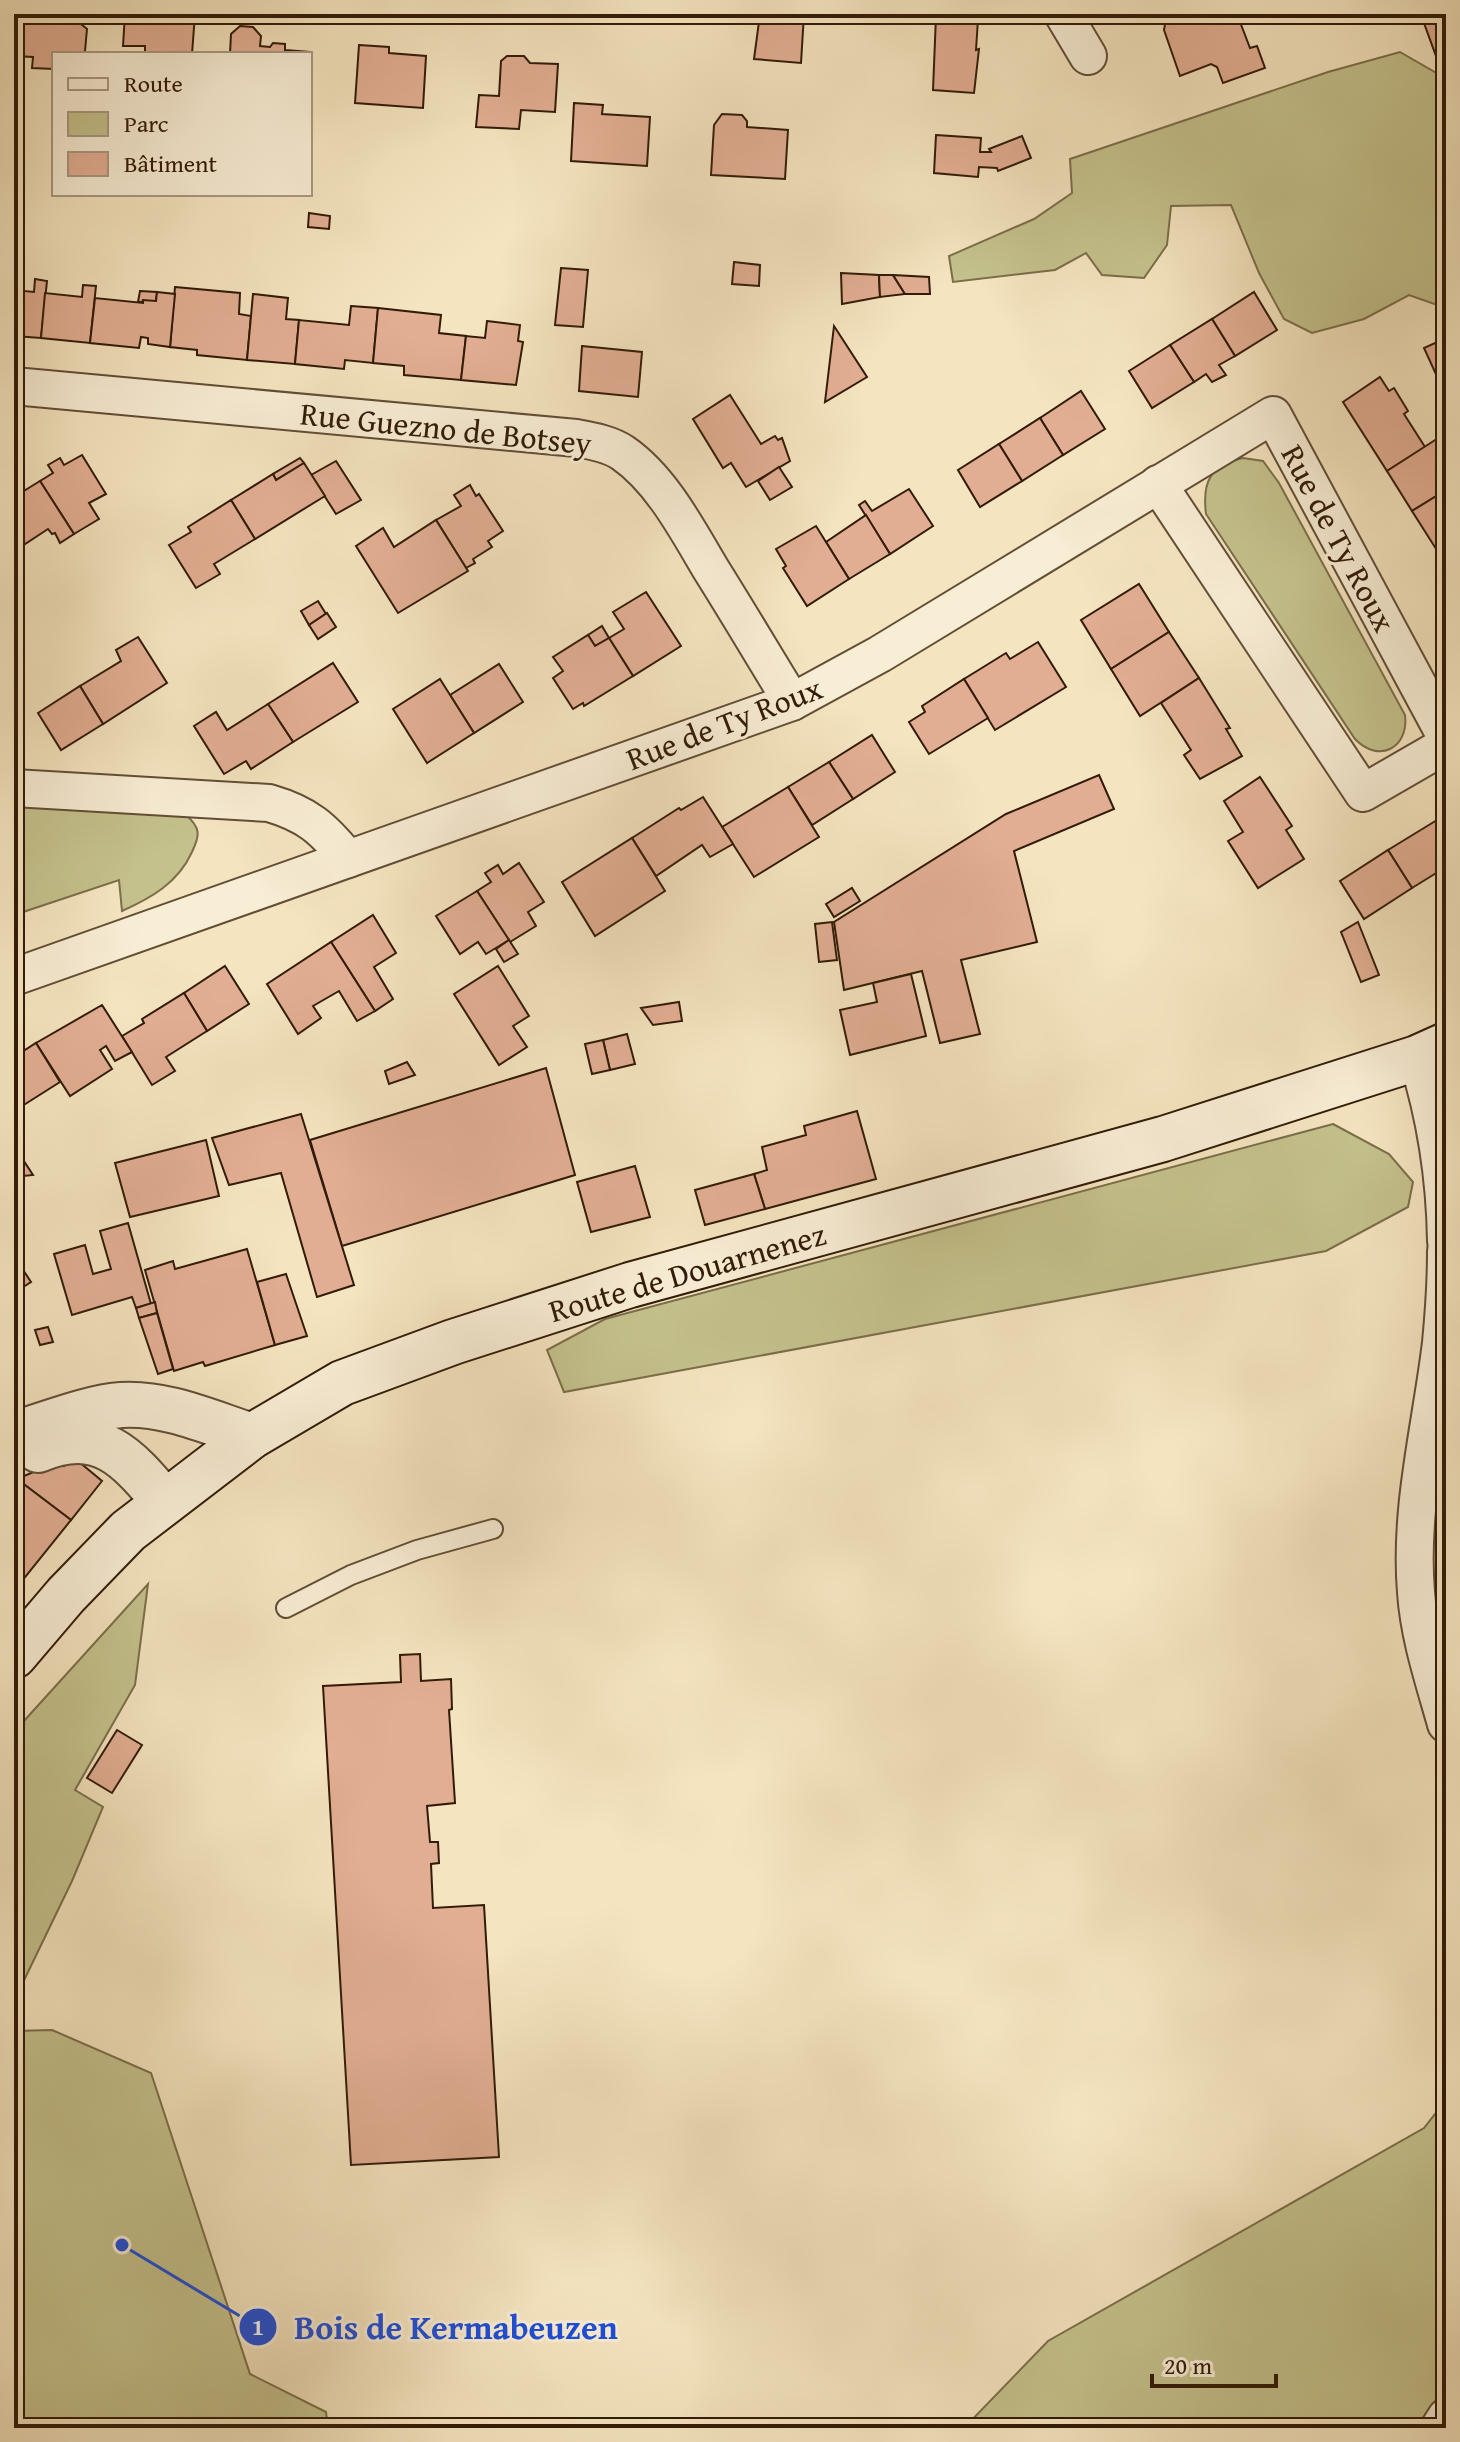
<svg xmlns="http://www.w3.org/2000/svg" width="1460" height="2442" font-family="'Gentium Book Plus',serif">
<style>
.green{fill:#c4c18c;stroke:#7b6e4a;stroke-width:2}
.building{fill:#e2ae93;stroke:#321b07;stroke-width:2}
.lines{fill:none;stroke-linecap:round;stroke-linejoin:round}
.service-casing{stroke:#624d35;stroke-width:22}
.minor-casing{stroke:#624d35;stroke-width:40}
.tertiary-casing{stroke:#624d35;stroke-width:48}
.secondary-casing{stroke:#321b07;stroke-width:48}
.service{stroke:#f8edd5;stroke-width:18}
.minor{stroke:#f8edd5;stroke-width:36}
.tertiary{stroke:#f8edd5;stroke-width:44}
.secondary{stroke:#f8edd5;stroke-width:44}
.labels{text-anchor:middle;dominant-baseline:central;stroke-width:6;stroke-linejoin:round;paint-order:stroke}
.street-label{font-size:32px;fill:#321b07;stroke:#f8edd5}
.leader{fill:none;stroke:#1d4ed8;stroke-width:3}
.callout-dot{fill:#1d4ed8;stroke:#f8edd5;stroke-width:3}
.mark-label{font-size:24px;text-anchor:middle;font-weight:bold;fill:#fff}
.callout-label{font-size:34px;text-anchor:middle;font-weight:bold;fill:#1d4ed8;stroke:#f8edd5;stroke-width:6;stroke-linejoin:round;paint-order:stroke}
</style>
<rect width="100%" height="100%" fill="#f4e4bf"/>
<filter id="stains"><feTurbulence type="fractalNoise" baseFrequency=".0025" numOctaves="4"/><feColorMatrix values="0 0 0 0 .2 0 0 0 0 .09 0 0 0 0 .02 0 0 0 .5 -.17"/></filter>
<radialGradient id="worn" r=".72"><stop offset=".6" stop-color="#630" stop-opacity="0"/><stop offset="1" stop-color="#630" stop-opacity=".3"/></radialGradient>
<g class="green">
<path d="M1400,52L1440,75L1446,73V308L1409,295L1364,319L1312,333L1284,319L1259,273L1231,205L1171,206L1167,245L1144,278L1102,275L1086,253L1055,270L953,282L949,256L1034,219L1072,193L1070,159L1328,72Z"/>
<path d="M1243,458L1263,461L1279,483L1405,715C1409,748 1379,764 1355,739L1206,514C1202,482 1210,465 1243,458Z"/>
<path d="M14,806L186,815C201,828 200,835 192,852C178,883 151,898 122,911L119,880L14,915Z"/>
<path d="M1333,1124L1389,1154L1413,1182L1408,1207L1326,1251L564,1392L547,1350L605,1319Z"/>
<path d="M148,1584L135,1685L75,1790L103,1807L72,1881L14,2001V1732Z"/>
<path d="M52,2030L151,2073L250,2374L326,2412L328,2428H14V2031Z"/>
<path d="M1446,2100V2428H964L1048,2341L1424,2128Z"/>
</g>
<g class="building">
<path d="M14,14H82L81,24L87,29L85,51L82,54H54V69L32,68L33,57L14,56Z"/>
<path d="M125,14H195L192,54H145V46H123Z"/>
<path d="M760,14H804L801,63L754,59Z"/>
<path d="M1179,14H1188L1192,20L1208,14H1216L1217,17L1237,14L1250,48L1257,46L1265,68L1223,83L1217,67L1211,64L1180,76L1164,30L1166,19Z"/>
<path d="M1428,14H1446V65L1440,67L1424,23L1430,21Z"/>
<path d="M936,16L978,19L976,50L979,49L974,93L933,90Z"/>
<path d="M240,26L253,27L261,36L260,46L270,47L273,43L285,44V50L310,52V54H230L231,34Z"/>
<path d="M359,45L389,47V53L426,56L423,108L355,103Z"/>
<path d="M507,56H524L530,63L558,64L555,112L521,110L519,129L476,127L479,95L499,96L501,61Z"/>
<path d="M574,103L603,105L602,114L650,117L647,166L571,161Z"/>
<path d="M722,114L742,115L747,121V127L788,130L785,179L711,175L714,125Z"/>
<path d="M936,135L981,138L980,152H991L989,149L1022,136L1031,158L998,171L997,168L979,167L978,177L934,173Z"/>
<path d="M309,213L330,216L329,229L308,227Z"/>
<path d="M734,262L760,265L759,286L732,284Z"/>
<path d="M561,268L588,270L583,327L555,325Z"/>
<path d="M841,273L879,275L880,297L842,304Z"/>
<path d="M879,275H893L905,294L880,297Z"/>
<path d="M893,275L929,277L930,294H905Z"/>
<path d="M35,279L47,281L41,338L14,336V290L34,292Z"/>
<path d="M83,285L96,286L90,343L41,338L45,293L82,297Z"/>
<path d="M175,287L240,293L239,314L251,316L247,360L197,355V350L170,347Z"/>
<path d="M140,291L157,292L156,301L138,302Z"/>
<path d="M157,292L175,294L170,347L148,344V338L141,337L139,348L90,343L95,298L143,303V300L156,301Z"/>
<path d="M1254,292L1277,330L1235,356L1212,319Z"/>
<path d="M253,294L288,298L286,319L299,320L295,364L247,360Z"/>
<path d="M351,306L378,308L373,363L345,360L344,369L295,364L299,320L349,325Z"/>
<path d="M378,308L441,315L439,333L466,336L461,380L404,375V366L373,363Z"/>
<path d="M1212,319L1235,356L1219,365L1226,375L1212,382L1206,374L1194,382L1170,345Z"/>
<path d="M487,321L520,325L518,341L523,342L516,385L461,380L466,336L485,338Z"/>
<path d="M834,326L867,377L825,402Z"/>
<path d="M1446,338V378L1439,381L1424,348Z"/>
<path d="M1170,345L1194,382L1152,408L1129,371Z"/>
<path d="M582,346L642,352L638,397L579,391Z"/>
<path d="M1380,377L1389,391L1394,388L1408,411L1404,414L1425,447L1387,471L1343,402Z"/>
<path d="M1081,391L1105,429L1063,455L1040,418Z"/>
<path d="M730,395L761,444L775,436L778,440L782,438L790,461L746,487L731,463L723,468L693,419Z"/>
<path d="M1040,418L1063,455L1022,481L999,444Z"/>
<path d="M1446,433V490L1412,511L1387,471Z"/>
<path d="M999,444L1022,481L980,507L958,470Z"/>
<path d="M82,455L106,494L89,503L99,519L74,534L40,481L53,473L48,465L60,458L64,465Z"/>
<path d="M300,458L304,463L276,480L273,474Z"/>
<path d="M336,461L361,500L336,514L311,475Z"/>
<path d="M304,463L325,496L255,539L231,500L273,474L276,480Z"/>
<path d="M779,467L792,487L770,500L758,481Z"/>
<path d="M40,481L74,534L60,543L55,533L52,534L48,529L22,546L14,533V497Z"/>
<path d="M470,485L476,496L479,494L503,531L488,541L492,547L473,559L475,563L466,568L436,520L461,506L454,495Z"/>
<path d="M909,489L933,526L890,554L859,505L865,501L872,511Z"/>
<path d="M1446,490V547L1438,552L1412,511Z"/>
<path d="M231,500L255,539L214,564L220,574L196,588L169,545L191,532L188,527Z"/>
<path d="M866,515L890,554L849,579L826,542Z"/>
<path d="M436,520L468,571L398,613L356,546L383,528L394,547Z"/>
<path d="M816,526L849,579L807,606L783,568L786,566L776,549Z"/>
<path d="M1139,584L1169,632L1111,669L1081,620Z"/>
<path d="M646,592L681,646L633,676L609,638L624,629L613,612Z"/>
<path d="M318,601L326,614L309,625L301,611Z"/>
<path d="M327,613L336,627L318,639L309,625Z"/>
<path d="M602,626L609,638L595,646L588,635Z"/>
<path d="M1169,632L1199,678L1140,716L1111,669Z"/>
<path d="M588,635L595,646L609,638L633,676L584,706L583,703L573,709L553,678L563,671L553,657Z"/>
<path d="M138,637L167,683L103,724L80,686L121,661L116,650Z"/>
<path d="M1038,642L1066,687L995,730L964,679L1006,653L1010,659Z"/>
<path d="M333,663L358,702L293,742L268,704Z"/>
<path d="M499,664L523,702L474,733L450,695Z"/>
<path d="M1199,678L1230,728L1226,729L1242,756L1200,779L1184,755L1191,750L1161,703Z"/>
<path d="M440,679L474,733L427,763L393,709Z"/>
<path d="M964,679L988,718L929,754L909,722L925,712L922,706Z"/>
<path d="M80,686L103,724L61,750L38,713Z"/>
<path d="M268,704L293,742L251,769L246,761L224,774L194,726L216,712L227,730Z"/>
<path d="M872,735L895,772L853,799L829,762Z"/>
<path d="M829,762L853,799L812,825L788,787Z"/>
<path d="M1099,775L1114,809L1014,851L1037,942L961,960L980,1034L940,1043L922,971L844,990L834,922L1006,814Z"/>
<path d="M1260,777L1292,826L1286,830L1304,859L1258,888L1228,841L1243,832L1224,801Z"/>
<path d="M788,787L819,837L754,877L722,827Z"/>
<path d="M703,797L733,844L710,857L702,845L656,876L632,838L679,808L681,810Z"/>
<path d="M1437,820L1446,834V867L1412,888L1388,850Z"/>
<path d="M632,838L665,891L595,936L562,882Z"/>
<path d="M1388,850L1412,888L1364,919L1340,881Z"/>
<path d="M519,863L544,902L528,912L536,926L510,942L477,891L491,882L485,873L498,865L503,874Z"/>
<path d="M852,888L860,901L834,917L826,904Z"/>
<path d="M477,891L509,940L486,954L478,942L460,954L436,916Z"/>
<path d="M373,915L396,953L374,967L393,999L375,1011L331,942Z"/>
<path d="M832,922L837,960L819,962L815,924Z"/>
<path d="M1358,922L1379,975L1361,982L1341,932Z"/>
<path d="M509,940L518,954L504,962L496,949Z"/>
<path d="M331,942L375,1011L357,1021L339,991L313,1006L321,1018L298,1034L267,984Z"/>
<path d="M225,966L249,1004L207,1031L184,993Z"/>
<path d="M498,966L529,1016L513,1026L527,1047L499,1065L454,994Z"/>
<path d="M911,974L926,1036L850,1055L840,1010L877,1002L873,983Z"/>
<path d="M184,993L207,1031L166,1057L175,1071L152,1085L122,1036L144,1023L142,1019Z"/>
<path d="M679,1002L682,1021L653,1025L641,1008Z"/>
<path d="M102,1005L132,1052L115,1061L106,1046L100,1050L112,1069L70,1096L36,1043Z"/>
<path d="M627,1034L635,1064L610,1070L603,1040Z"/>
<path d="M603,1040L610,1070L592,1074L585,1044Z"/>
<path d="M36,1043L60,1082L19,1108L14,1101V1057Z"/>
<path d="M407,1062L415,1075L389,1084L385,1071Z"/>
<path d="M546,1068L575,1175L342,1246L310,1140Z"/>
<path d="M857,1111L876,1179L765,1209L754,1174L767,1170L762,1147L806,1135L804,1126Z"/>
<path d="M301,1114L354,1285L317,1297L281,1173L229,1185L212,1138Z"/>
<path d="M206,1140L219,1196L130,1217L115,1163Z"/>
<path d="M18,1152L33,1175L14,1177V1154Z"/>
<path d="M635,1166L650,1217L591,1232L577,1182Z"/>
<path d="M754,1174L765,1209L705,1225L695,1190Z"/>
<path d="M128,1223L151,1304L136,1308L132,1297L72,1315L54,1254L85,1245L93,1274L111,1269L100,1231Z"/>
<path d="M247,1249L275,1345L205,1366L203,1362L174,1371L145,1270L173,1261L175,1269Z"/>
<path d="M14,1256L31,1282L14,1293Z"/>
<path d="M286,1274L307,1336L275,1345L257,1282Z"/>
<path d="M155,1302L157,1313L139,1318L136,1308Z"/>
<path d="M157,1313L173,1369L158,1374L139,1318Z"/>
<path d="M48,1327L53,1342L40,1345L35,1330Z"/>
<path d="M72,1456L102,1481L71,1520L17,1479L59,1461L64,1466Z"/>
<path d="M17,1479L71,1520L14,1591V1491L18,1486Z"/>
<path d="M420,1654L421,1681L451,1679L452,1709L449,1710L455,1803L427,1806L430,1842H438L439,1863L431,1864L433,1908L484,1905L499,2157L351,2165L323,1686L401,1682L400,1655Z"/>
<path d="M117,1730L142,1745L112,1793L87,1778Z"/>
</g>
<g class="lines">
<g class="service-casing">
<path id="service" d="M286,1608L351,1575L417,1550L493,1529"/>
</g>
<g class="minor-casing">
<g id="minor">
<path d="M1063,14L1088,56"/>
<path d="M14,386L576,438C592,441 610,444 623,453C662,480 688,531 712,571C739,614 765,658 792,702"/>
<path d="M1158,484L1363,793L1446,745"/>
<path d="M14,788L269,803C307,814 323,828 348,859"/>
<path d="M14,977L792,702L880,654L1273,415L1446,737"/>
<path d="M1417,1058C1436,1118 1445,1177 1446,1241"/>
<path d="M1446,1251C1446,1282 1444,1312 1441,1343C1431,1426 1409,1508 1416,1592C1419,1637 1434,1681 1446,1724"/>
<path d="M1439,2428L1446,2417"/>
</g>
</g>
<g class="tertiary-casing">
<g id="tertiary">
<path d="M14,1434C48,1424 86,1408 121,1405C166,1402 211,1423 252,1436"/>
<path d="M38,1450C100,1424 128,1458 165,1502"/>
</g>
</g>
<g class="secondary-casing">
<path id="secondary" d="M14,1656L66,1595L128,1531L252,1436L342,1383L453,1342L630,1285L1163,1139L1417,1058L1446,1045"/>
</g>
<use href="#service" class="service"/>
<use href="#minor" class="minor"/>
<use href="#tertiary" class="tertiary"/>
<use href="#secondary" class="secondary"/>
</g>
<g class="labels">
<g class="street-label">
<text transform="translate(446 428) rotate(6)">Rue Guezno de Botsey</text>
<text transform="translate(1339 538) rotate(62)">Rue de Ty Roux</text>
<text transform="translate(724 723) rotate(-21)">Rue de Ty Roux</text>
<text transform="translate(687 1272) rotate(-16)">Route de Douarnenez</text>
</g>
</g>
<path class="leader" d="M122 2245L258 2327"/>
<g class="callout-dot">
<circle cx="122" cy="2245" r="8"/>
<circle cx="258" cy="2327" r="20"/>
</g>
<g class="mark-label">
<text x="258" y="2335">1</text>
</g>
<g class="callout-label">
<text x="456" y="2339">Bois de Kermabeuzen</text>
</g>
<rect width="1460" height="2442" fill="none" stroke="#f4e4bf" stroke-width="48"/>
<rect x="16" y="16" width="1428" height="2410" fill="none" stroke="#321b07" stroke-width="4"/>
<rect x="24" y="24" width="1412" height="2394" fill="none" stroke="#321b07" stroke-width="2"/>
<rect x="52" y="52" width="260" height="144" fill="#f8edd5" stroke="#a99983" stroke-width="2"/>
<rect x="68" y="78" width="40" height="12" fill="#f8edd5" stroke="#a99983" stroke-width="2"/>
<text x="124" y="92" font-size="24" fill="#321b07">Route</text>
<rect x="68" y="112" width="40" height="24" fill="#c4c18c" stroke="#a99983" stroke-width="2"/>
<text x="124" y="132" font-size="24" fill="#321b07">Parc</text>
<rect x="68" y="152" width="40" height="24" fill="#e2ae93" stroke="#a99983" stroke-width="2"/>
<text x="124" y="172" font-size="24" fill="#321b07">Bâtiment</text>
<path d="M1152 2374v12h124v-12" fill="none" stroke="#321b07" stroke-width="4"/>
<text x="1164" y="2374" font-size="24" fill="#321b07" stroke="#f8edd5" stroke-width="6" paint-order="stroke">20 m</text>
<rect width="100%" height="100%" filter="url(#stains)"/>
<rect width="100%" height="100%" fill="url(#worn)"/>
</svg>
